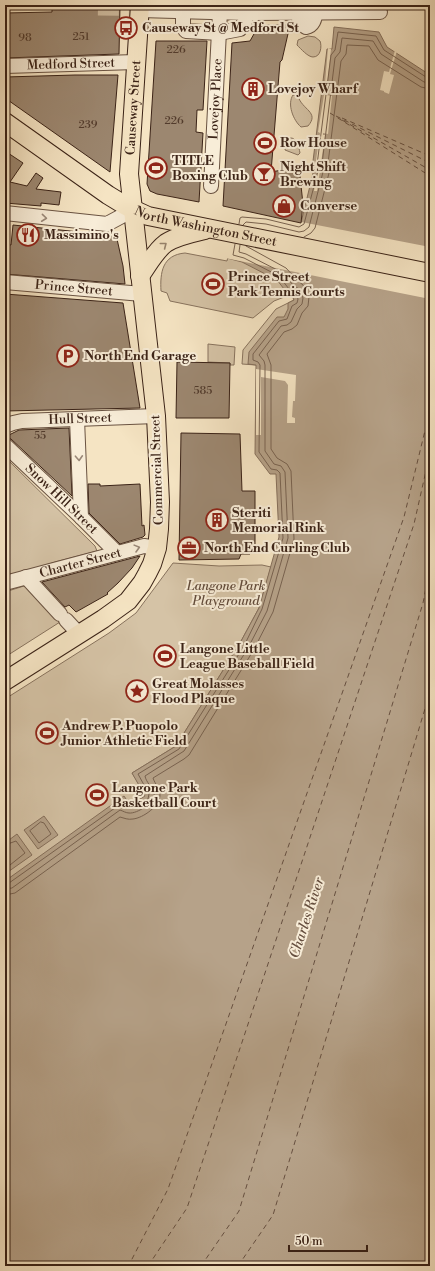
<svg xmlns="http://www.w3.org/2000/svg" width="435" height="1271" font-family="'Libre Bodoni',serif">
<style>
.green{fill:#d5c3a6;stroke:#88735e}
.water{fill:#b6a289;stroke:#856f5b}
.pier{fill:#f5e4c3}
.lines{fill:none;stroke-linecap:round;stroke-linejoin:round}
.shore{stroke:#786250;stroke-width:1}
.ferry{stroke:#664f3f;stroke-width:1;stroke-dasharray:5 4;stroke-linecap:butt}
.building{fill:#9c8770;stroke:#3b2317}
.highway-tunnel{stroke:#d0bda1;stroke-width:21;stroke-dasharray:21 10;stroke-linecap:butt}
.minor-casing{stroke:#6a5342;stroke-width:16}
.major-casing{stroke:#3b2317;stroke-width:20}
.minor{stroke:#f8edd8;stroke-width:14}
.major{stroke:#f5e4c3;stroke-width:18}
.oneway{stroke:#9a8878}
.oneway2{stroke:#98846d}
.labels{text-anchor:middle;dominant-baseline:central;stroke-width:4;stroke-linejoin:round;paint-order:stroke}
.number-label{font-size:11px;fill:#533c2d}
.poi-label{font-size:13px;font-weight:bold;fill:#3b2317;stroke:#f8edd8;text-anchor:start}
.street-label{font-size:13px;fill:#3b2317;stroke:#f8edd8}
.park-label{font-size:13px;font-style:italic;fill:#624b3b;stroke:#f8edd8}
.water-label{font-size:14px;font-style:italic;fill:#664f3f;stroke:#f8edd8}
</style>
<rect width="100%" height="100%" fill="#f5e4c3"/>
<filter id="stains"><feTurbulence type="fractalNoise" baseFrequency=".005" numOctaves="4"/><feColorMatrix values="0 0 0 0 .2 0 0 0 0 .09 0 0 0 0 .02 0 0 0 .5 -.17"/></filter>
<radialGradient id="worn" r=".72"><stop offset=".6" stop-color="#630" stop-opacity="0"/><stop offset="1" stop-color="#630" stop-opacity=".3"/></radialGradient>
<g class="green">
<path d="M308,36L315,37L320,41C322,46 321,57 313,57C308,57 301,49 297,45L298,40Z"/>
<path d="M293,95L298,96C302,110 320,112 308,126L301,127C293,120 287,104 293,95Z"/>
<path d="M290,138C296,137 299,147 300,153L298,155L285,150L286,143Z"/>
<path d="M233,233L301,294L256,365L242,364L243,350L276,309L294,300L292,294L274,301L253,318L170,301L167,293L161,291C160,273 162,255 185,253L227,261Z"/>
<path d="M208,344L235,347L234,365H230V363L208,362Z"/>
<path d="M5,457L95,546L97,551L55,562L5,578Z"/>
<path d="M173,563L219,566L262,565L271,567L259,608L240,643L176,746L132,773L153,806L5,902V699L109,633L136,613Z"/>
<path d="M27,585L60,622L5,657V592Z"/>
</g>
<g class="water">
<path d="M334,27L379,32L387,47L430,75V1266H5V881L124,796L130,805L145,796L132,773L176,746L240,643L259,608L279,537L276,474H270L255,454L256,365L248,364L249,352L277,317H284L288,309V303L294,300L291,294L286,296L284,289L277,280L242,262L227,258L233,233L301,223L314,169H312L327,49H332Z"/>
<path d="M44,816L58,835L38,849L24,830Z"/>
<path d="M17,834L32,855L5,874V843Z"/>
</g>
<g class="pier">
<path d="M328,48L331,49L326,95L332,96L328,134L323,133V135H325L317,191H314L318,168L315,167L320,133L318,132L324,95Z"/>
<path d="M395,50L397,51L390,74L394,75L389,94L384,92V91L380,90L384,71L389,72Z"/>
<path d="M237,211L250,212L430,247V299L225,258L235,212Z"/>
<path d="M256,369L296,375L295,401H293L292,417L295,418V423H287L288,385L285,381L261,377V435H256Z"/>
</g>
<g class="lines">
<g class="shore">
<path d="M239,224L240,218L242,217L266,219L299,227L304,224L318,171L317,165L331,55L335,50L338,32L376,36L384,50L426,77L430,78"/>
<path d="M243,225L246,222L266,224L299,232L304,231L309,227L323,172L322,164L335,58L340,52L342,38L373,41L381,54L424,82L430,83"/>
<path d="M304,237L311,233L315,228L329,173L328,163L341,61L346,54L347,45L369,46L378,60L421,87L430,89"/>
<path d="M41,822L44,823L51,834L39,843L30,831Z"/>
<path d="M5,845L16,841L25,853L5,869"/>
<path d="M5,884L9,883L122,803H124L128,808H132L148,799L149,794L138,774L179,749L244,646L262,609L283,538L280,473L277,470L271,469L259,452L260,365L258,362L253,360V354L279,321L287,319L292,306L297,303L298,299L295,292L289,289L279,276L244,258L233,255L235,244"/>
<path d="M5,889L12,888L120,810C123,811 126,813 129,813C137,814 156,802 154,793C152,787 146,782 145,776L184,751L248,648L267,611L288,538L285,472L281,466L274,464L265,451V365L264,361L259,355L281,326L287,325L291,322L297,309L302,304L303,298L299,289L293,285L283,273L246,254L239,252L240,245"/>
<path d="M5,895L15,893L120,817C124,818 128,820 133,819C143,818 160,806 160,795C160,789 155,784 153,778L184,759L189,755L253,651L273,612L294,539L291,471L287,464L277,458L271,449V365L267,354L284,332L292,329L297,325L302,313L308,306L309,297L303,285L297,280L286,268L246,246"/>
</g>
<g class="ferry">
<path d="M330,113L430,176"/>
<path d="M336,116L430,163"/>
<path d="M342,118L430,156"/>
<path d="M342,120L430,170"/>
<path d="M126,1266L131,1261L168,1189L404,517L430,410"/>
<path d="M148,1266L187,1208L414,524L430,453"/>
<path d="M201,1266L239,1211L423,603L430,568"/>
<path d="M238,1266L273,1215L430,692"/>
</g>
</g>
<g class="building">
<path d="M52,5H120L119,54L5,58V13L52,12Z"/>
<path d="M259,25H290L282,60L280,62L271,172L299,167L303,204L301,223L223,206L232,43L250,41Z"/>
<path d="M156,41H207L203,110H197L196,132L203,133L199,202L157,194L150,191L147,184Z"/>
<path d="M75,75H118L110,172L5,98V77Z"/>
<path d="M5,151L23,163L10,182L27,186L36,173L43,178L36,189L61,192L59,205L41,203V206L5,203Z"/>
<path d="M13,225L89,233V231L111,234L117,239L123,266L125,284L5,274V244L11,245Z"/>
<path d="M5,294L123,303L140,408L5,411Z"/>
<path d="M177,362L230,363L229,418H176Z"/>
<path d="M69,428L72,496L11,439L5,437L19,430Z"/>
<path d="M181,433L240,434L242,491H255V550H250V554H241L239,559L179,560Z"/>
<path d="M88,484H100V486L140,484L142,526L144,525L145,535L143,537L120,544L89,513Z"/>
<path d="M140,556L132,568L118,583L107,593L108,594L76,612L69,605L65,607L42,582Z"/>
</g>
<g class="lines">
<g class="highway-tunnel">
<path d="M98,5L159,6"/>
<path d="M252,7L288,5"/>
</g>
<g class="minor-casing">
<g id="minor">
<path d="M140,10L246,13L380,12"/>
<path d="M183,11V27L186,31L219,33L240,29L245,22L246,13"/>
<path d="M298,13L300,23L306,27C313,26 315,19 315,13"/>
<path id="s1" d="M5,66L136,62"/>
<path id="s2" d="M211,186L220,12"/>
<path d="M5,213L107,224L133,210"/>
<path id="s3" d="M5,282L142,294"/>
<path d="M77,419L81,517"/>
<path id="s4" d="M5,426L13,423L22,421L156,416"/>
<path id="s5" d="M5,445L81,517L117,553"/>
<path d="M26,577L60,614"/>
<path id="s6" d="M5,583L144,546L157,548"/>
<path d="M66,620L79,634"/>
</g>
</g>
<g class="major-casing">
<g id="major">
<path id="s7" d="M5,122L108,195L126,206L148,216L430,273"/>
<path d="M140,276C148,265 155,251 166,243C177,236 192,233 205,230"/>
<path id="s8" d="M5,681L103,619L128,601L142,583L147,574L152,564L157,548L159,529L160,502L156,416L129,174L140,5"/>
</g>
</g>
<use href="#minor" class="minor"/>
<use href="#major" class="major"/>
</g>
<defs><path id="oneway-chevron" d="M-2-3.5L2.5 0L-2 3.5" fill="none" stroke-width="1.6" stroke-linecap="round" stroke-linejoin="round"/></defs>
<g class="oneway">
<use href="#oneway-chevron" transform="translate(44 218) rotate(6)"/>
<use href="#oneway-chevron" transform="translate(79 458) rotate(87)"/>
<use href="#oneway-chevron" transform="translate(137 548) rotate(-15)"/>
</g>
<use class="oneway2" href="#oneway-chevron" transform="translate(164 245) rotate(-38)"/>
<defs>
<g id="bus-ring" transform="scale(1.15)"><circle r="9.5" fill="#f8edd8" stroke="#8f2418" stroke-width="1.5"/><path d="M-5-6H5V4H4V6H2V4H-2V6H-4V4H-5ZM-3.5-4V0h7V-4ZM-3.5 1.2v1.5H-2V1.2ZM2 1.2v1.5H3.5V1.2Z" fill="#8f2418"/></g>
<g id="building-ring" transform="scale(1.15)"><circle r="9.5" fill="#f8edd8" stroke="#8f2418" stroke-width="1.5"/><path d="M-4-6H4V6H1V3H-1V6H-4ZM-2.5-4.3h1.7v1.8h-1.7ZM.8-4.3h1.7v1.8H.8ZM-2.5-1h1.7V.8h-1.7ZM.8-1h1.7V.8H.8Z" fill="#8f2418"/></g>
<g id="stadium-ring" transform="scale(1.15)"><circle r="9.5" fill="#f8edd8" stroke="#8f2418" stroke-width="1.5"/><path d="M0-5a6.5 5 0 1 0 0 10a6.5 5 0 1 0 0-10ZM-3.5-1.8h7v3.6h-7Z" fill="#8f2418"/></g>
<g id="bar-ring" transform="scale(1.15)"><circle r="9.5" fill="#f8edd8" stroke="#8f2418" stroke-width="1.5"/><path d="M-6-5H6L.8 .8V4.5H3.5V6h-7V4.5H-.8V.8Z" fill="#8f2418"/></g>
<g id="shop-ring" transform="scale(1.15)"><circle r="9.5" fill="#f8edd8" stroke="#8f2418" stroke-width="1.5"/><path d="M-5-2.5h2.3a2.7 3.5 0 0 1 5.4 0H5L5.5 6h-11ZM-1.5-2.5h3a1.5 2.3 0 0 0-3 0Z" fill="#8f2418"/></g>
<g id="restaurant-ring" transform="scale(1.15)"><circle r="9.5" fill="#f8edd8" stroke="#8f2418" stroke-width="1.5"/><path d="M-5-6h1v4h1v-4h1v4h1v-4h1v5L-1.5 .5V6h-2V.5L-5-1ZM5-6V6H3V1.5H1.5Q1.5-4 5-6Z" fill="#8f2418"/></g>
<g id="parking-ring" transform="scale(1.15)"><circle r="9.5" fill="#f8edd8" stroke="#8f2418" stroke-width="1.5"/><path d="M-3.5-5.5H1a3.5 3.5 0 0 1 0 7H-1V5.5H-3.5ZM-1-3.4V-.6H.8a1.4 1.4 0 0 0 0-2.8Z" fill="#8f2418"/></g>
<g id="office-ring" transform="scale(1.15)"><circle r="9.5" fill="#f8edd8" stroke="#8f2418" stroke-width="1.5"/><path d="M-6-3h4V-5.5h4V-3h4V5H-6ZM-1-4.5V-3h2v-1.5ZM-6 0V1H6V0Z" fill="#8f2418"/></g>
<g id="sight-ring" transform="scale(1.15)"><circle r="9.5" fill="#f8edd8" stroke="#8f2418" stroke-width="1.5"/><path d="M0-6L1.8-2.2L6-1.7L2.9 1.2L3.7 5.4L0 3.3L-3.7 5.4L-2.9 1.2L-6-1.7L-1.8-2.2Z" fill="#8f2418"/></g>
</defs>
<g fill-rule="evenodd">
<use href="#bus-ring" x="126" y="28"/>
<use href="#building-ring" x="253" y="89"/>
<use href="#stadium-ring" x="265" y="143"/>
<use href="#stadium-ring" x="156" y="168"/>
<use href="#bar-ring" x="264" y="174"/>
<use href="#shop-ring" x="284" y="206"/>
<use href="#restaurant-ring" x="28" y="235"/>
<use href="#stadium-ring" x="213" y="284"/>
<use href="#parking-ring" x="68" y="356"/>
<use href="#building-ring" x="217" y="520"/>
<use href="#office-ring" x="189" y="548"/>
<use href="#stadium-ring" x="165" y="656"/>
<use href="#sight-ring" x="137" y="691"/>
<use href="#stadium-ring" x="47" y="733"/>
<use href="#stadium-ring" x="97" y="795"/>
</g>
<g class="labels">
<g class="number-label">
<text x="81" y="37">251</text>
<text x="25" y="38">98</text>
<text x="176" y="50">226</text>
<text x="174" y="121">226</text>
<text x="88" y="125">239</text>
<text x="203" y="391">585</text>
<text x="40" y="436">55</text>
</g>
<g class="poi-label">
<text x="142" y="28">Causeway St @ Medford St</text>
<text x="268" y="89">Lovejoy Wharf</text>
<text x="280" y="143">Row House</text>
<text x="172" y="161">TITLE<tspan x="172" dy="15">Boxing Club</tspan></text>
<text x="280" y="167">Night Shift<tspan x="280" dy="15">Brewing</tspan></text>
<text x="300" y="206">Converse</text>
<text x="44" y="235">Massimino's</text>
<text x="228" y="277">Prince Street<tspan x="228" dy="15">Park Tennis Courts</tspan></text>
<text x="84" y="356">North End Garage</text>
<text x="232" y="513">Steriti<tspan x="232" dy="15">Memorial Rink</tspan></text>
<text x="204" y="548">North End Curling Club</text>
<text x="180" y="649">Langone Little<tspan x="180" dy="15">League Baseball Field</tspan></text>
<text x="152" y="684">Great Molasses<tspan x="152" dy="15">Flood Plaque</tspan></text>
<text x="62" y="726">Andrew P. Puopolo<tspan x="62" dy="15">Junior Athletic Field</tspan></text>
<text x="112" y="788">Langone Park<tspan x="112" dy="15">Basketball Court</tspan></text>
</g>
<g class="street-label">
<text stroke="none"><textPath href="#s1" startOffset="66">Medford Street</textPath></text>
<text stroke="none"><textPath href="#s2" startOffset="87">Lovejoy Place</textPath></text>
<text stroke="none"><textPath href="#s8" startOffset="650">Causeway Street</textPath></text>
<text stroke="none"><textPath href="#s7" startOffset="230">North Washington Street</textPath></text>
<text stroke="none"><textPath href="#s3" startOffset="69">Prince Street</textPath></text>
<text stroke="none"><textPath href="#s4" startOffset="76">Hull Street</textPath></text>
<text transform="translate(157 470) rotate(-92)">Commercial Street</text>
<text stroke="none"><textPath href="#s5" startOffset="78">Snow Hill Street</textPath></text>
<text stroke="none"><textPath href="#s6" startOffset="78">Charter Street</textPath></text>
</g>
<g class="park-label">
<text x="226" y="586">Langone Park<tspan x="226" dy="15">Playground</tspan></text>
</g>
<g class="water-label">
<text transform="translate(307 918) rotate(-72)">Charles River</text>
</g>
</g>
<rect width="435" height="1271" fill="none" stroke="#f5e4c3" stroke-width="20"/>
<rect x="6" y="6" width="423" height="1259" fill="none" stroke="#3b2317" stroke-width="2"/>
<rect x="10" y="10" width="415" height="1251" fill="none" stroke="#3b2317"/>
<path d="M289 1245v6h78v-6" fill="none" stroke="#3b2317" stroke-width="2"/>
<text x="295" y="1245" font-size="12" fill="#3b2317" stroke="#f8edd8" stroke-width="3" paint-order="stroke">50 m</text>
<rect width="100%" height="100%" filter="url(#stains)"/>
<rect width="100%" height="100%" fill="url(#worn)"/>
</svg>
